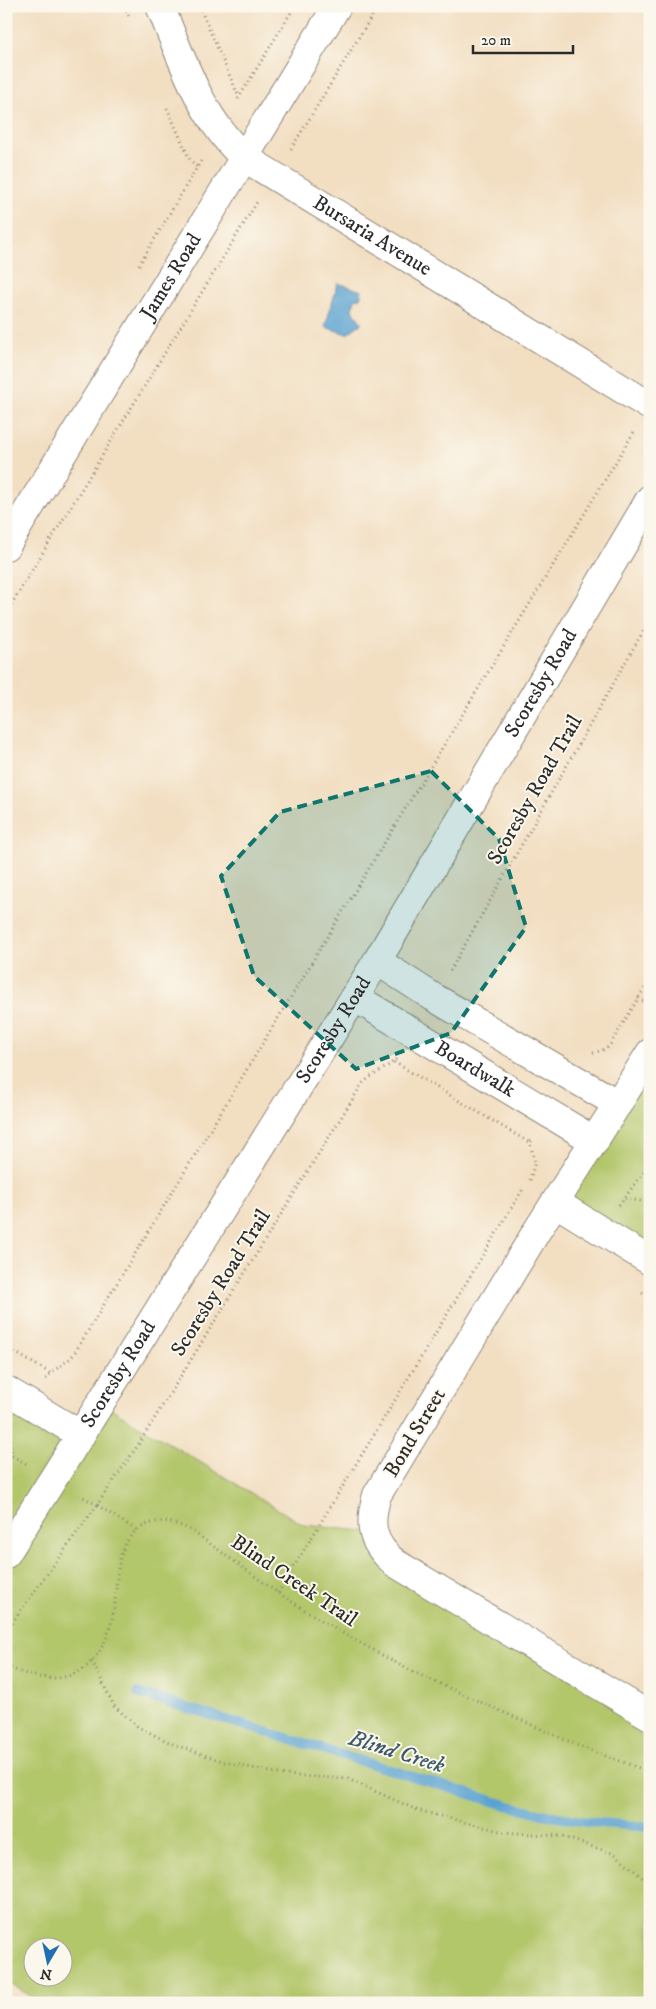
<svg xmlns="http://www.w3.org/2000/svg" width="656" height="2009" font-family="'IM FELL DW Pica',serif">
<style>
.green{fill:#b2c66a;stroke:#6e784a;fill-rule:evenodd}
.water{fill:#59a1d0;stroke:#42667e}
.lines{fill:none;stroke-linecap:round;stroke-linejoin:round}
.stream{stroke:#59a1d0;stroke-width:10}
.street-casing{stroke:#8e8476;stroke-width:30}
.primary-casing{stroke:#8e8476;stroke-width:30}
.path{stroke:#8e8476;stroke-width:3;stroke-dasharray:1 4;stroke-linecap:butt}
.street{stroke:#fff;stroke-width:28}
.primary{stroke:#fff;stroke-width:28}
.marked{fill:#0f766e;fill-opacity:0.2;stroke:#0f766e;stroke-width:4;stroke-dasharray:10 6;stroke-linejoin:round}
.labels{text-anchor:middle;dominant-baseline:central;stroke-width:4;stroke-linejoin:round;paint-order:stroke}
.street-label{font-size:21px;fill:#2b2b2b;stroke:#fbf7ec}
.water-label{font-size:22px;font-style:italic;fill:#3d5a6d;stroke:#fbf7ec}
</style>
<rect width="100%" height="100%" fill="#fbf7ec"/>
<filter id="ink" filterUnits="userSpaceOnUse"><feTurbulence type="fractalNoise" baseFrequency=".02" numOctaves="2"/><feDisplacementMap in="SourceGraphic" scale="10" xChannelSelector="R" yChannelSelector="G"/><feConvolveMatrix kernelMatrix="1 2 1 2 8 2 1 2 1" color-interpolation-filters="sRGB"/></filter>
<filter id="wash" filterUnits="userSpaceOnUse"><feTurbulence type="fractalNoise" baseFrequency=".0096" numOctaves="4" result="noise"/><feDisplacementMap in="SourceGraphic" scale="20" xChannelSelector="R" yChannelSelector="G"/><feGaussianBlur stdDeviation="1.12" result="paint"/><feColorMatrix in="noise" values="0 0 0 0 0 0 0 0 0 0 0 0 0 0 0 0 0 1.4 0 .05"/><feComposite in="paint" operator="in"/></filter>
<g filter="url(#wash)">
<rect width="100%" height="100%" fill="#f2dec1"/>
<g class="green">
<path d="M650,1053V1261L556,1203Z"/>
<path d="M6,1390L81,1434L102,1403L304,1525L373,1532L650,1716V2003H42L6,1981ZM32,1946H62V1976H32Z"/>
</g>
<path class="water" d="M338,283L362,291L360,298L355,299L352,310L362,323L347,334L325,327Z"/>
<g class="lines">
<path class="stream" d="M138,1693L506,1805L552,1816L587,1822L650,1827"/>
</g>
</g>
<g filter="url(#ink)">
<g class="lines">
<g class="street-casing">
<g id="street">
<path id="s1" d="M160,6C182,59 201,119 245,158L650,406"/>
<path id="s2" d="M6,546L337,6"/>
<path d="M377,961L433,997L618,1104"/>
<path id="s3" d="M354,997L595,1141"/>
<path d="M650,1053L538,1229L377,1495C368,1525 371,1543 395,1563L650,1716"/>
<path d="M556,1203L650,1261"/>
<path d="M6,1390L81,1435"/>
</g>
</g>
<g class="primary-casing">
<g id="primary">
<path id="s4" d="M6,1554L377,961L650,499"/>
</g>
</g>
<g class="path">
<path d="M124,6L130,19"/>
<path d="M199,6L239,97"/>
<path d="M238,99L295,6"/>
<path d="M167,108L190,160L198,168"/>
<path d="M291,149L378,6"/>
<path d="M139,265L202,159"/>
<path d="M6,613L257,202"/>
<path d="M450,971L650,619"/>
<path d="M638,998L650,1005"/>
<path d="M593,1053L606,1049L610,1045L650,979"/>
<path d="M394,1062L530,1143"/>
<path d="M530,1180L535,1162L530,1143L533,1139"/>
<path d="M625,1198L650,1203"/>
<path d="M619,1205L650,1164"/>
<path d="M642,1293L650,1297"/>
<path d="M6,1347L50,1373"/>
<path d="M46,1379C54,1368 66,1364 74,1354L634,432"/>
<path d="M6,1431C13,1444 13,1454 6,1467"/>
<path d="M12,1456L27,1464"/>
<path d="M136,1530L97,1505L138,1445L362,1084C372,1074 392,1066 397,1057"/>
<path d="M278,1593L523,1189"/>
<path d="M6,1631L97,1505L80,1495"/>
<path d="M92,1661L114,1706L138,1727L175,1745L225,1762L284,1775L348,1779L417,1810L503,1832L560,1836L615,1854L650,1884"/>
<path d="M6,1666C60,1692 101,1676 113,1615C119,1586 112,1541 144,1526C161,1517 175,1523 191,1530L278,1593L337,1630L409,1670L579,1746L650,1772"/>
</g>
<use href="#street" class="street"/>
<use href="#primary" class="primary"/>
</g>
</g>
<path class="marked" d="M431,771L499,839L526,927L451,1033L356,1069L254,976L221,876L280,812Z"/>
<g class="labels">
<g class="street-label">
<text stroke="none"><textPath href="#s1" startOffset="325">Bursaria Avenue</textPath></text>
<text stroke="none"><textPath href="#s2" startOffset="316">James Road</textPath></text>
<text stroke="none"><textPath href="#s4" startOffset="1022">Scoresby Road</textPath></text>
<text transform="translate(535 790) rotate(-60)">Scoresby Road Trail</text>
<text stroke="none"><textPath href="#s4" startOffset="618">Scoresby Road</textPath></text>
<text stroke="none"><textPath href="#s3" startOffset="141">Boardwalk</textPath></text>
<text transform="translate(221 1283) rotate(-58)">Scoresby Road Trail</text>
<text stroke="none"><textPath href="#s4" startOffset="212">Scoresby Road</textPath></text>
<text transform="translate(415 1433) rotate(-59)">Bond Street</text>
<text transform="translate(294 1581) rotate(34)">Blind Creek Trail</text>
</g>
<g class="water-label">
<text transform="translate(397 1752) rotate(17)">Blind Creek</text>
</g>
</g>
<rect width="656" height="2009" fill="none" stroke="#fbf7ec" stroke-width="25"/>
<g transform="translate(48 1962) rotate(189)"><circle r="24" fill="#fbf7ec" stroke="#a8a59f"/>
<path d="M0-4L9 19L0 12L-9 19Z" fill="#1f6fb2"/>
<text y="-8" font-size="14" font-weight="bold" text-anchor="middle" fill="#2b2b2b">N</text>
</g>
<path d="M473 45v8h100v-8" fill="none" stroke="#2b2b2b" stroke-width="2.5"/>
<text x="481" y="45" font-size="15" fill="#2b2b2b" stroke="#fbf7ec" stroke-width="4" paint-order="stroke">20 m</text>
</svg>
